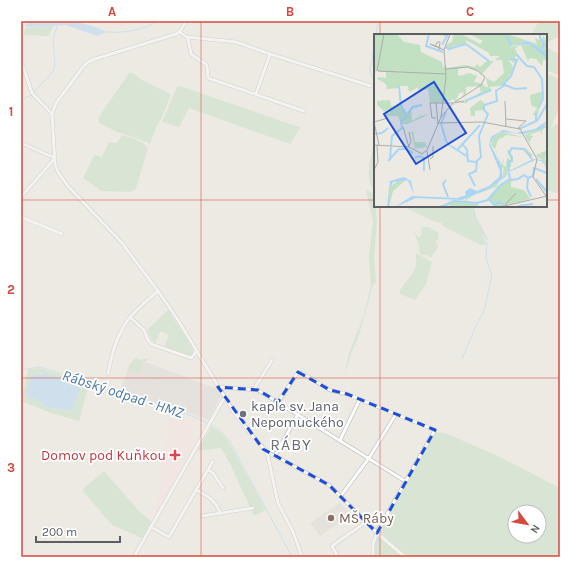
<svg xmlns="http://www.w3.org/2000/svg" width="581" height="578" font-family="Karla,sans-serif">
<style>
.industrial{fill:#dbd9d5}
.education{fill:#dcd9d2}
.medical{fill:#f8e2e0}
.green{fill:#c2e1c2;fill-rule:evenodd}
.water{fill:#aad6f6}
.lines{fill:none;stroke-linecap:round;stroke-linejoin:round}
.stream{stroke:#aad6f6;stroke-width:1}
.minor-casing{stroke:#b1b3b7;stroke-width:4}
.minor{stroke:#fff;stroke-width:3}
.marked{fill:none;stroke:#1d4ed8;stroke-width:3;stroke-dasharray:8 5;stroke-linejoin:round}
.grid{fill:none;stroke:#d6493f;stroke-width:1;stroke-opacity:0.55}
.worship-dot{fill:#6b7280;stroke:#fff;stroke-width:1.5}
.health-dot{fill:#e0444e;stroke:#fff;stroke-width:1.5}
.education-dot{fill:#8d6e63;stroke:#fff;stroke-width:1.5}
.labels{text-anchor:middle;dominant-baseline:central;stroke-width:3.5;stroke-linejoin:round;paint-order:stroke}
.worship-label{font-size:14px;fill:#5b616d;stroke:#fff;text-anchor:start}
.health-label{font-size:14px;fill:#be3a42;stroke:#fff;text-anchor:end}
.education-label{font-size:14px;fill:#785e54;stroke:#fff;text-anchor:start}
.water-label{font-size:15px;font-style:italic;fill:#4a78a6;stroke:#fff}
.quarter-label{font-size:16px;letter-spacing:1px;fill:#6c7074;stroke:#fff}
.inset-river{fill:none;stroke:#aad6f6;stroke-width:2}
.inset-road{fill:none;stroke:#aeaeab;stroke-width:1}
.view{fill:#1d4ed8;fill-opacity:0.15;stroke:#1d4ed8;stroke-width:2}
.inset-edge{fill:none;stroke:#5b5e62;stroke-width:2}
.neatline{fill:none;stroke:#d6493f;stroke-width:1.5}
.grid-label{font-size:13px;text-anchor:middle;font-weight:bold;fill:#d6493f}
</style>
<rect width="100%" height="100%" fill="#eceae3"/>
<path class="industrial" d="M135,358L217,389L221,395L209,420L120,390L130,364Z"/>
<path class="education" d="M340,503L351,514L320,536L310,523Z"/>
<path class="medical" d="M176,417L195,424L191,436L197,438L155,513L168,421Z"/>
<g class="green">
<path d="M539,21H560V36L546,43V35H531Z"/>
<path d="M42,26H54L48,36L23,35L26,28Z"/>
<path d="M546,47L560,54V76L546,70Z"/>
<path d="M129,73H133L142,80L171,94L162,117L156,128L150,144L139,139L117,132L99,123V117Z"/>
<path d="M546,73L560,79V106L551,128L560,122V193H556L546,190Z"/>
<path d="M180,86L299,127L300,128L290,144L189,108L179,127L165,123L162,122L177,87Z"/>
<path d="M122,135C131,138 142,140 148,148L136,188L133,191L129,192L101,191L83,178L94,155L102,157L109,142L117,143Z"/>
<path d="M375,143V191C364,181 370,156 375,143Z"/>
<path d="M366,190L375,194L377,223L374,258L376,283L373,285L359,335L351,354L344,377L349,353L364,315L371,286L369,254L373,221Z"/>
<path d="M402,206H474L476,216L489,241L482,234L486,245H481L444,227L441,223L435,222Z"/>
<path d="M422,227H429L439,233L438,239L436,242L438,247L431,258L426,255H422L419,252C420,243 416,238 413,230L418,237H421Z"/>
<path d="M416,253L432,262L426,284L415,300L400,294V290L412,274L416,265Z"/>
<path d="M168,310L194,350L191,356L164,347L169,335L161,331L155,343L151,339L147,330Z"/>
<path d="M135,358L140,360L148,358V360L144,362L140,372L161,380V381L128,369L130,364Z"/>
<path d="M40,368L89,384L79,421L51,413L21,401L28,369ZM42,373L72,411L46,407L40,401L26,396L36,374Z"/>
<path d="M211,427L220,432L227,439L266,510L254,516L231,466L221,448L197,451Z"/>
<path d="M436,432L445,433L496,455L560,488V557H408L379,532ZM515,512H539V536H515Z"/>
<path d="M104,471L141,513L152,522L142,538L112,525L82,490Z"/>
<path d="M379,536L402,557H375V542L377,537Z"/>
</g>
<g class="water">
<path d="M39,21C62,21 85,20 106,32L97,36L66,25L26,27L27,23Z"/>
<path d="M36,374H44L81,385L72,411L46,407L40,401L25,396L30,379Z"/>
</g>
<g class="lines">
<g class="stream">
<path d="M21,26L26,25"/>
<path d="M106,32C127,33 140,31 158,21"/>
<path d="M376,35L378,21"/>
<path d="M375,42L370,70L372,77L375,79"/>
<path d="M34,92L51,74L54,69L55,63L53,40L57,26"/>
<path d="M21,99L32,95"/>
<path d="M546,188L557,192L560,191"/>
<path d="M462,359L476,326L484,311L492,275L486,258L487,242L472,211L471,206"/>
<path d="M21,370L40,367L170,407L208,423"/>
<path d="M210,425L220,430L229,440L292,557"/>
</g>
<g class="minor-casing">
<g id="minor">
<path d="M186,21L180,31L176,34L95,59L88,62L83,67L56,103L52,114L55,164L58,172L67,185L122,243L158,291L178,320L233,411L254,438L267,452L329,485L377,533L405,557"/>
<path d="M179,32L187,37L236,42L270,54L371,86"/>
<path d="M188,38L191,54L207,65L208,78L304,111"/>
<path d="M23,66L32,93L52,114"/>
<path d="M256,94L270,54"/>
<path d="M21,143L55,158"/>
<path d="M21,197L55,158"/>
<path d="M21,217L62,234"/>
<path d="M158,291L144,303L130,317L144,330L148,340L151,344L191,358L197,351"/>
<path d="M108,374C112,353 117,334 130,317"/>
<path d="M218,387L258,390L405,481"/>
<path d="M254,389L272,360"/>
<path d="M278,402L298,372L304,374L330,390L347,394L435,430L378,530L373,544V557"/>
<path d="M340,440L360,399"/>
<path d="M267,452L278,503L293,532L302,557"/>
<path d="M275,456L298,414"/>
<path d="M208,470L213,461"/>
<path d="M196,490L208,470L213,473L223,488"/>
<path d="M340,497L369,458L396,414"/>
<path d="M202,516L253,508"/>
<path d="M151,527L169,537L196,490C207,496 216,500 220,513"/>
<path d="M134,557L224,398"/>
<path d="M338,557L332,546L366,522"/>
</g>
</g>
<use href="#minor" class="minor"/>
</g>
<path d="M0 0H581V578H0ZM298,372L330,390L347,394L435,430L377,533L329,485L263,449L218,387L258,390L278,402Z" fill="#eceae3" fill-opacity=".55" fill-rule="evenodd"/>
<path class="marked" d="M298,372L330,390L347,394L435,430L377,533L329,485L263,449L218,387L258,390L278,402Z"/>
<path class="grid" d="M201,21V557M380,21V35M21,200H375M546,200H560M380,206V557M21,378H560"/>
<circle class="worship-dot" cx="243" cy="414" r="4"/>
<path class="health-dot" d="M173 449h4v4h4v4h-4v4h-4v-4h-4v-4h4z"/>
<circle class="education-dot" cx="331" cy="518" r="4"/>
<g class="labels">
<g class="worship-label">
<text x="251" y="406">kaple sv. Jana<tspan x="251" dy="16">Nepomuckého</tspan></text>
</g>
<g class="health-label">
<text x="166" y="455">Domov pod Kuňkou</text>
</g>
<g class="education-label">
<text x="339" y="518">MŠ Ráby</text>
</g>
<g class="water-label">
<text transform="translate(123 394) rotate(18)">Rábský odpad - HMZ</text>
</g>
<g class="quarter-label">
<text x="291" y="444">RÁBY</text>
</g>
</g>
<g transform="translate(374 34)">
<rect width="173" height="173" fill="#eceae3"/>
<path d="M0,0H23L30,8L46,11L47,18L68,28L69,34L72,31L73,34L91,31L101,33L103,30L106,33L113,27H120L107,41L105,37L91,33L84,35V41L86,42L95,39L103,42L100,48L109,50L111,53H114L112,44L120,48L130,39L128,26H121L126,22H116L115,19L92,6V10L79,12L75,17L72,11L78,8L80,0H87L106,10L109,7L95,0H131L137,13L155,10L172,21L173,26H169L168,32L162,25L156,24L154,27L147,11L141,14L144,23L156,35L141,21V30L136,25L135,27L140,34L131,49L133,51L115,53L118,56L93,66V69H80V72L78,70L80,69L92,67L107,58L105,52L92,53V60L88,64L90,58L85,59L82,67L78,65L77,67L56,69L54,55L46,57L43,54L35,58L34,52H25L27,71L33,79L37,75L38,87L46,82L56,80L34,90H27L24,82H12V78L16,80V78H11L3,71V67L16,66L17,72L25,71L26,67L25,54L13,55L12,50L3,45L5,43L12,44V38L0,37ZM133,0L163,10L161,4L168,7L169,1L173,9V20L154,7L139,12ZM170,57L163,83L162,80L158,82L163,74L157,71L156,61ZM107,66L111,70L110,76L101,77V82H97L96,74ZM173,90V93L168,96V101L166,97L155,101L159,102L155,109L151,101ZM39,97L41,108H51L53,113L41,115L37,98ZM127,98L149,103L133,101L124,106L121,115L128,131L130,123L129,131L132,133L133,124L137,126L133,117L138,114H151L159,121L156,123L158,126L150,116L137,115V133L134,134L135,136L128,144L130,133L128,134L122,116L117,111L119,104ZM173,117L171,124L173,133L169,126L162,122L165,119L167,121V118ZM136,144L141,146L137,148V153L150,156L156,165L125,173H121L115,166L104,169V173H76V171L65,173L78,167L72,166L91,167L92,164L102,160L92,166L98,169L112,166L124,152L103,160L126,147L122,152L126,151ZM26,145L34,146L36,149L32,146L19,157L15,173L16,153Z" fill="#c2e1c2"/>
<path d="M131,0L134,2L139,12L154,7L171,18L173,24L155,10L136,12ZM173,87L169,94L150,100L127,98L119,104L116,110L128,133V144L135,137L159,125L169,126L173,135L168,127L161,126L135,138L131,143L114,155L88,166L42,164L21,173L38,162L83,164L92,161L91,158L96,154L103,157L115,152L125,143L126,137L115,111L117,103L129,96L142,99L161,95ZM30,143L37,147L40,161L34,146L19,148L16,154L15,173H13L16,147Z" fill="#aad6f6"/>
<path class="inset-river" d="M55,0L52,12L69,18M166,0V4L170,10L168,15M92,10L115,27M68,11L73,2L69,0M71,13L75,15L92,10M142,20L153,32L160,33L168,45L169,65L165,73M128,52L137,42L143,26L135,25M91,67L117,56M72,78L67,89L72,107L76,112M34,79L39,73L48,71M163,87L173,70M145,95L162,87V79M0,100L8,99L14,94M89,111L93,116L94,127L102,128M17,112L18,102L28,94L27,87L33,83L27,71L25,52M77,112L94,123M84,115L106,91M41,124L45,122L50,124V137M16,125L17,113M14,127L25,115H33L39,119M135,137L134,128L138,127V123L135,119L138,114L150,115L158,125M154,145L153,154L157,163M162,145L173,158M72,146L69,150L74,163M137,146L144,145L150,141L154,144L159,142L160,134L173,139M101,152L95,140L102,137L103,127L107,123L105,102L114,80L110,76V71L123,67L122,57L131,51L141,55L153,54M115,165L120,171L126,168L130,171M144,172L159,170M66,173L81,167L103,169L114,166L128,150L136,145L135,139"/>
<path class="inset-road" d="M61,13L63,8H66L65,16M67,14L56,10L70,16M72,35L94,33L104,37L111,43L107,51L81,68M3,37L10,0M4,37L72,40M131,67L132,93M62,69L64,90M67,83L79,69L90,67M62,84H58L56,69H79M132,85L152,87L144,94M0,88L5,111M0,88L14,84M64,89L108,88L146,95L163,125L159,143L172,162M29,93L35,113M0,111L35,113L48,120L53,116L67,83L72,43L70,16L76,0M35,112L37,108L35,98M53,117L56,136M56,125L59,123V112M0,136L4,128L3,111M131,171L142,159M126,173L173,162"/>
<path class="view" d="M60,48L92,99L42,130L10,80Z"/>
<rect width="173" height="173" class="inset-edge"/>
</g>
<rect width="581" height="578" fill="none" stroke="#ffffff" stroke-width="44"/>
<g transform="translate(527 524) rotate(122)"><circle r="19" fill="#ffffff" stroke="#bdbfc0"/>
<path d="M0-3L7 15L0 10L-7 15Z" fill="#d6493f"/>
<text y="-6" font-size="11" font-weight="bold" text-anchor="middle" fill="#5b5e62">N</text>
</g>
<path d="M36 536v6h84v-6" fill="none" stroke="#5b5e62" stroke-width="2"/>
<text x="42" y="536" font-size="12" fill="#5b5e62" stroke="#ffffff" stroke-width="3" paint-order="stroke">200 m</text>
<rect x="22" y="22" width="537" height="534" class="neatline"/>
<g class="grid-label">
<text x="112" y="16">A</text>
<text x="290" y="16">B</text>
<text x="470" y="16">C</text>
<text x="11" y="116">1</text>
<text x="11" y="294">2</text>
<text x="11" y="472">3</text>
</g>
</svg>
